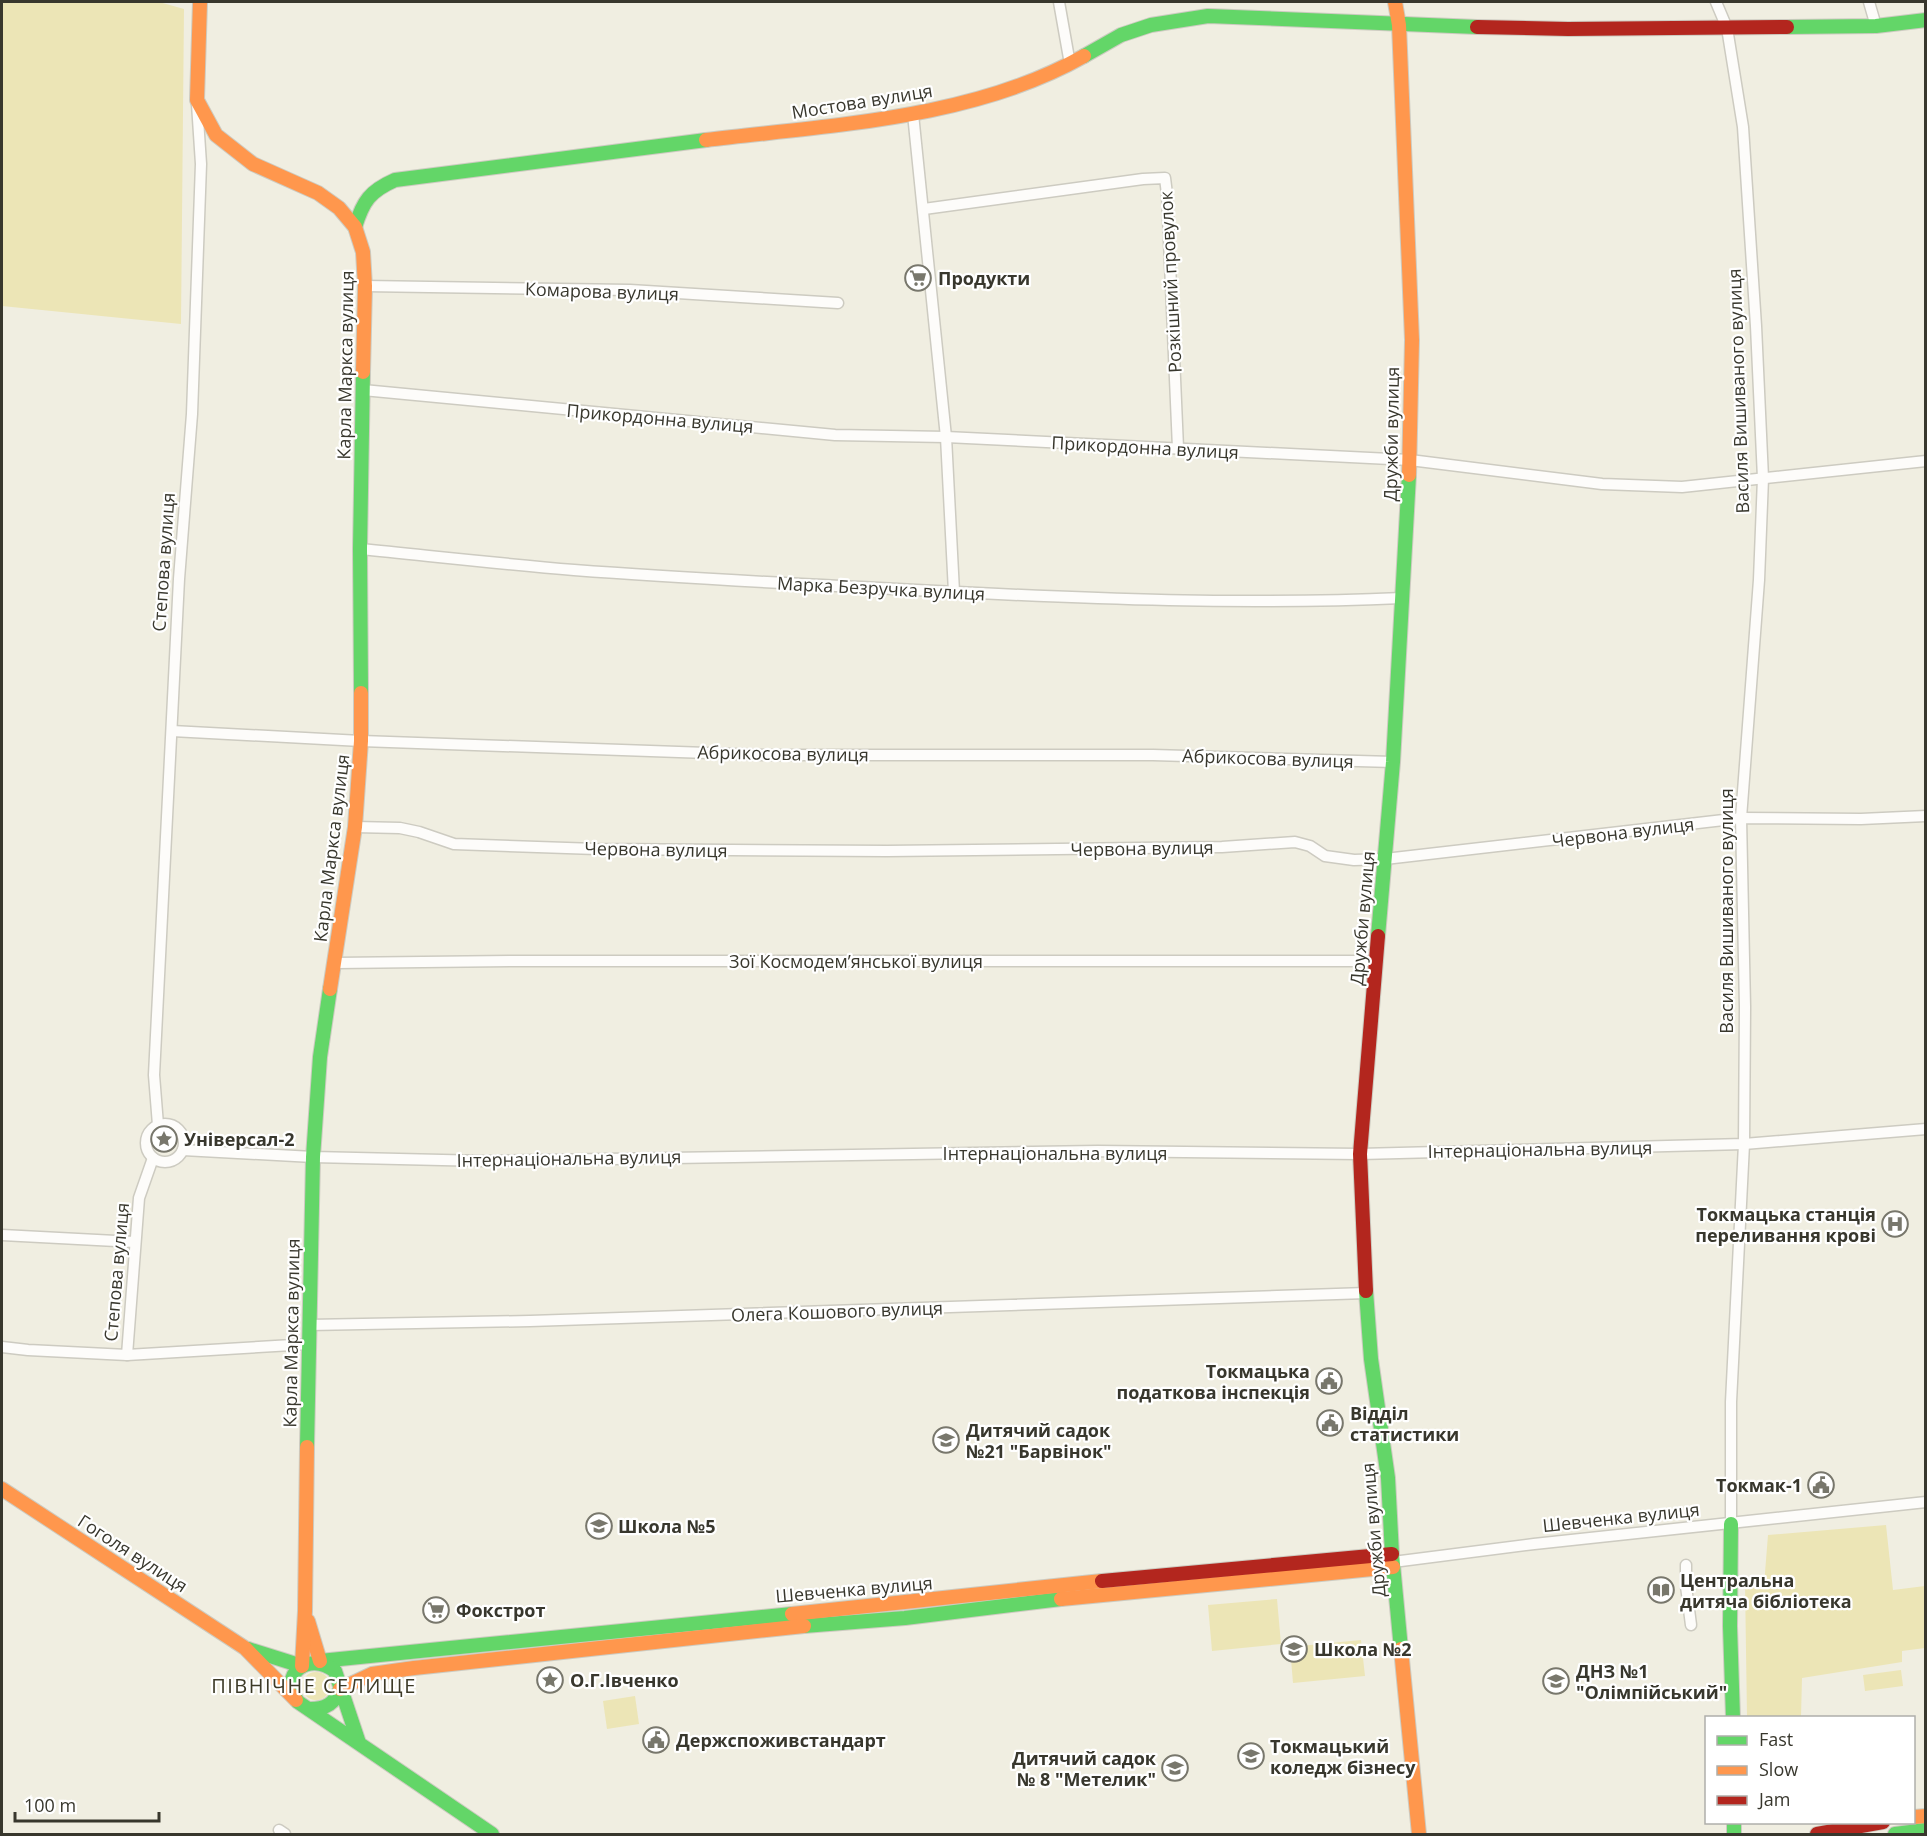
<svg xmlns="http://www.w3.org/2000/svg" width="1927" height="1836" font-family="'Open Sans',sans-serif">
<style>
.green{fill:#ece5b6}
.lines{fill:none;stroke-linecap:round;stroke-linejoin:round}
.street-casing{stroke:#cdcbc1;stroke-width:13}
.fast-casing{stroke:#cdcbc1;stroke-width:16}
.slow-casing{stroke:#cdcbc1;stroke-width:16}
.jam-casing{stroke:#cdcbc1;stroke-width:16}
.street{stroke:#fdfcfa;stroke-width:10}
.fast{stroke:#63d668;stroke-width:14}
.slow{stroke:#ff974d;stroke-width:14}
.jam{stroke:#b3261e;stroke-width:14}
.labels{text-anchor:middle;dominant-baseline:central;stroke-width:4.5;stroke-linejoin:round;paint-order:stroke}
.street-label{font-size:18px;fill:#38372d;stroke:#fff}
.poi-label{font-size:18px;font-weight:bold;fill:#38372d;stroke:#fff;text-anchor:start}
.neighbourhood-label{font-size:20px;letter-spacing:1.5px;fill:#3d3a27;stroke:#fff}
</style>
<rect width="100%" height="100%" fill="#f0eee1"/>
<g class="green">
<path d="M2,2H159L184,9L181,324L2,306Z"/>
<path d="M1886,1525L1893,1590L1925,1586V1648L1902,1651V1662L1802,1678L1801,1717H1747L1745,1583L1764,1585L1768,1535Z"/>
<path d="M1277,1599L1281,1644L1212,1651L1208,1605Z"/>
<path d="M1361,1640L1365,1676L1293,1683L1290,1647Z"/>
<path d="M1901,1670L1903,1686L1865,1691L1863,1675Z"/>
<circle cx="316" cy="1686" r="14"/>
<path d="M635,1696L639,1724L607,1729L603,1701Z"/>
</g>
<g class="lines">
<g class="street-casing">
<g id="street">
<path d="M1059,2L1070,64"/>
<path d="M1716,2L1727,28L1743,127L1756,326L1763,478L1759,580L1741,818L1745,1007L1744,1144L1731,1402V1524"/>
<path d="M1869,2L1876,26"/>
<path d="M913,114L946,437L954,592"/>
<path d="M924,209L1143,179L1165,178L1167,194L1178,448"/>
<path d="M365,286L630,290L838,303"/>
<path d="M363,390L835,435L946,437L1410,460L1602,484L1682,487L1926,461"/>
<path d="M360,549C431,556 503,564 574,570C695,579 815,585 936,591C1091,599 1247,605 1402,598"/>
<path d="M172,731L361,741L767,755H1153L1393,762"/>
<path d="M355,827L400,828L419,832L454,844L596,849L887,851L1222,847L1295,842L1310,846L1325,856L1354,860L1385,859L1741,818L1861,819L1926,816"/>
<path d="M336,963L514,961H1377"/>
<circle cx="165" cy="1143" r="19"/>
<path d="M158,1125L154,1075L179,579L192,414L201,164L197,104"/>
<path d="M183,1150L313,1157L485,1161L1098,1151L1360,1154L1744,1144L1926,1129"/>
<path d="M2,1235L135,1242"/>
<path d="M309,1325L530,1321L1366,1293"/>
<path d="M2,1347L28,1350L127,1355L309,1344"/>
<path d="M127,1355L139,1198L153,1158"/>
<path d="M1393,1562L1534,1544L1926,1502"/>
<path d="M1686,1565V1586L1691,1625"/>
<path d="M279,1830L285,1834"/>
</g>
</g>
<g class="fast-casing">
<g id="fast">
<path d="M1787,27L1876,26L1926,20"/>
<path d="M1084,56L1121,35L1151,25L1208,16L1477,27"/>
<path d="M355,227C363,201 370,191 395,180L706,140"/>
<path d="M361,693L360,549L363,372"/>
<path d="M1378,936L1393,762L1409,475"/>
<path d="M1366,1291L1371,1359L1388,1478L1392,1554L1401,1649"/>
<path d="M307,1447L313,1157L320,1057L330,989"/>
<path d="M1731,1524L1730,1626L1733,1718"/>
<path d="M804,1626L905,1618L1061,1599"/>
<path d="M248,1649L302,1666"/>
<path d="M320,1661L792,1614"/>
<path d="M310,1709C325,1709 335,1704 340,1689"/>
<path d="M359,1743L335,1671C308,1650 278,1675 298,1702L492,1834"/>
<path d="M1734,1822V1834"/>
<path d="M1895,1834L1926,1830"/>
</g>
</g>
<g class="slow-casing">
<g id="slow">
<path d="M200,2L197,100L216,135L253,164L318,193L339,208L355,227L363,252L365,286L363,372"/>
<path d="M1395,2L1399,25L1412,340L1409,475"/>
<path d="M706,140C830,125 973,119 1084,56"/>
<path d="M330,989L355,827L361,741V693"/>
<path d="M2,1489L245,1648L296,1700"/>
<path d="M1061,1599L1393,1567"/>
<path d="M792,1614L1102,1581"/>
<path d="M308,1621L320,1661"/>
<path d="M1401,1649L1419,1834"/>
<path d="M302,1666L305,1611L307,1447"/>
<path d="M340,1689L372,1674L414,1668L804,1626"/>
<path d="M1914,1817L1926,1816"/>
</g>
</g>
<g class="jam-casing">
<g id="jam">
<path d="M1477,27L1568,29L1787,27"/>
<path d="M1366,1291L1360,1154L1378,936"/>
<path d="M1102,1581L1392,1554"/>
<path d="M1817,1834L1883,1822"/>
</g>
</g>
<use href="#street" class="street"/>
<use href="#fast" class="fast"/>
<use href="#slow" class="slow"/>
<use href="#jam" class="jam"/>
</g>
<defs>
<g id="supermarket-ring" transform="scale(1.35)"><circle r="9.5" fill="#fff" stroke="#78776c" stroke-width="1.5"/><path d="M-6-5.5h2.5l.6 2H6L4.5 2H-2.5L-4.4-4H-6ZM-1.5 3.2a1.3 1.3 0 1 0 .1 0ZM3 3.2a1.3 1.3 0 1 0 .1 0Z" fill="#78776c"/></g>
<g id="sight-ring" transform="scale(1.35)"><circle r="9.5" fill="#fff" stroke="#78776c" stroke-width="1.5"/><path d="M0-6L1.8-2.2L6-1.7L2.9 1.2L3.7 5.4L0 3.3L-3.7 5.4L-2.9 1.2L-6-1.7L-1.8-2.2Z" fill="#78776c"/></g>
<g id="hospital-ring" transform="scale(1.35)"><circle r="9.5" fill="#fff" stroke="#78776c" stroke-width="1.5"/><path d="M-5-5h3v3.5h4V-5h3V5h-3V1.5h-4V5h-3Z" fill="#78776c"/></g>
<g id="civic-ring" transform="scale(1.35)"><circle r="9.5" fill="#fff" stroke="#78776c" stroke-width="1.5"/><path d="M-.6-6.5H3V-4.5H.6V-3L4-1V1h2V6H-6V1h2V-1L-.6-3ZM-1.2 2.5V6h2.4V2.5Z" fill="#78776c"/></g>
<g id="school-ring" transform="scale(1.35)"><circle r="9.5" fill="#fff" stroke="#78776c" stroke-width="1.5"/><path d="M0-5L7-2L0 1L-7-2ZM-4 1L0 2.5L4 1V4Q0 6-4 4Z" fill="#78776c"/></g>
<g id="library-ring" transform="scale(1.35)"><circle r="9.5" fill="#fff" stroke="#78776c" stroke-width="1.5"/><path d="M-6-4Q-3-5.5-.7-3.5V5Q-3 3-6 4ZM6-4Q3-5.5 .7-3.5V5Q3 3 6 4Z" fill="#78776c"/></g>
<g id="university-ring" transform="scale(1.35)"><circle r="9.5" fill="#fff" stroke="#78776c" stroke-width="1.5"/><path d="M0-5L7-2L0 1L-7-2ZM-4 1L0 2.5L4 1V4Q0 6-4 4Z" fill="#78776c"/></g>
</defs>
<g fill-rule="evenodd">
<use href="#supermarket-ring" x="918" y="278"/>
<use href="#sight-ring" x="164" y="1139"/>
<use href="#hospital-ring" x="1895" y="1224"/>
<use href="#civic-ring" x="1329" y="1381"/>
<use href="#civic-ring" x="1330" y="1423"/>
<use href="#school-ring" x="946" y="1440"/>
<use href="#civic-ring" x="1821" y="1485"/>
<use href="#school-ring" x="599" y="1526"/>
<use href="#library-ring" x="1661" y="1590"/>
<use href="#supermarket-ring" x="436" y="1610"/>
<use href="#school-ring" x="1294" y="1649"/>
<use href="#sight-ring" x="550" y="1680"/>
<use href="#school-ring" x="1556" y="1681"/>
<use href="#civic-ring" x="656" y="1740"/>
<use href="#university-ring" x="1251" y="1756"/>
<use href="#school-ring" x="1175" y="1768"/>
</g>
<g class="labels">
<g class="street-label">
<text transform="translate(862 101) rotate(-9)">Мостова вулиця</text>
<text transform="translate(1170 282) rotate(-93)">Розкішний провулок</text>
<text transform="translate(602 291) rotate(2)">Комарова вулиця</text>
<text transform="translate(345 365) rotate(-89)">Карла Маркса вулиця</text>
<text transform="translate(1738 391) rotate(-92)">Василя Вишиваного вулиця</text>
<text transform="translate(660 418) rotate(5)">Прикордонна вулиця</text>
<text transform="translate(1391 434) rotate(-89)">Дружби вулиця</text>
<text transform="translate(1145 447) rotate(3)">Прикордонна вулиця</text>
<text transform="translate(163 562) rotate(-86)">Степова вулиця</text>
<text transform="translate(881 588) rotate(3)">Марка Безручка вулиця</text>
<text transform="translate(783 753) rotate(1)">Абрикосова вулиця</text>
<text transform="translate(1268 758) rotate(2)">Абрикосова вулиця</text>
<text transform="translate(1623 832) rotate(-7)">Червона вулиця</text>
<text transform="translate(331 848) rotate(-83)">Карла Маркса вулиця</text>
<text transform="translate(1142 848) rotate(-1)">Червона вулиця</text>
<text transform="translate(656 849) rotate(1)">Червона вулиця</text>
<text transform="translate(1726 911) rotate(-90)">Василя Вишиваного вулиця</text>
<text transform="translate(1362 918) rotate(-85)">Дружби вулиця</text>
<text x="856" y="961">Зої Космодем’янської вулиця</text>
<text transform="translate(1540 1149) rotate(-1)">Інтернаціональна вулиця</text>
<text x="1055" y="1153">Інтернаціональна вулиця</text>
<text transform="translate(569 1158) rotate(-1)">Інтернаціональна вулиця</text>
<text transform="translate(116 1272) rotate(-85)">Степова вулиця</text>
<text transform="translate(837 1311) rotate(-2)">Олега Кошового вулиця</text>
<text transform="translate(291 1333) rotate(-89)">Карла Маркса вулиця</text>
<text transform="translate(1621 1517) rotate(-6)">Шевченка вулиця</text>
<text transform="translate(1373 1530) rotate(-95)">Дружби вулиця</text>
<text transform="translate(133 1553) rotate(33)">Гоголя вулиця</text>
<text transform="translate(854 1589) rotate(-5)">Шевченка вулиця</text>
</g>
<g class="poi-label">
<text x="938" y="278">Продукти</text>
<text x="184" y="1139">Універсал-2</text>
<text x="1876" y="1214" text-anchor="end">Токмацька станція<tspan x="1876" dy="21">переливання крові</tspan></text>
<text x="1310" y="1371" text-anchor="end">Токмацька<tspan x="1310" dy="21">податкова інспекція</tspan></text>
<text x="1350" y="1413">Відділ<tspan x="1350" dy="21">статистики</tspan></text>
<text x="966" y="1430">Дитячий садок<tspan x="966" dy="21">№21 "Барвінок"</tspan></text>
<text x="1802" y="1485" text-anchor="end">Токмак-1</text>
<text x="618" y="1526">Школа №5</text>
<text x="1680" y="1580">Центральна<tspan x="1680" dy="21">дитяча бібліотека</tspan></text>
<text x="456" y="1610">Фокстрот</text>
<text x="1314" y="1649">Школа №2</text>
<text x="1576" y="1671">ДНЗ №1<tspan x="1576" dy="21">"Олімпійський"</tspan></text>
<text x="570" y="1680">О.Г.Івченко</text>
<text x="676" y="1740">Держспоживстандарт</text>
<text x="1270" y="1746">Токмацький<tspan x="1270" dy="21">коледж бізнесу</tspan></text>
<text x="1156" y="1758" text-anchor="end">Дитячий садок<tspan x="1156" dy="21">№ 8 "Метелик"</tspan></text>
</g>
<g class="neighbourhood-label">
<text x="314" y="1685">ПІВНІЧНЕ СЕЛИЩЕ</text>
</g>
</g>
<rect width="1927" height="1836" fill="none" stroke="#38372d" stroke-width="6"/>
<rect x="1705" y="1716" width="210" height="108" fill="#ffffff" stroke="#afafab" stroke-width="1.5"/>
<rect x="1717" y="1736" width="30" height="9" fill="#63d668" stroke="#afafab" stroke-width="1.5"/>
<text x="1759" y="1746" font-size="18" fill="#38372d">Fast</text>
<rect x="1717" y="1766" width="30" height="9" fill="#ff974d" stroke="#afafab" stroke-width="1.5"/>
<text x="1759" y="1776" font-size="18" fill="#38372d">Slow</text>
<rect x="1717" y="1796" width="30" height="9" fill="#b3261e" stroke="#afafab" stroke-width="1.5"/>
<text x="1759" y="1806" font-size="18" fill="#38372d">Jam</text>
<path d="M15 1812v9h144v-9" fill="none" stroke="#38372d" stroke-width="3"/>
<text x="24" y="1812" font-size="18" fill="#38372d" stroke="#ffffff" stroke-width="4.5" paint-order="stroke">100 m</text>
</svg>
